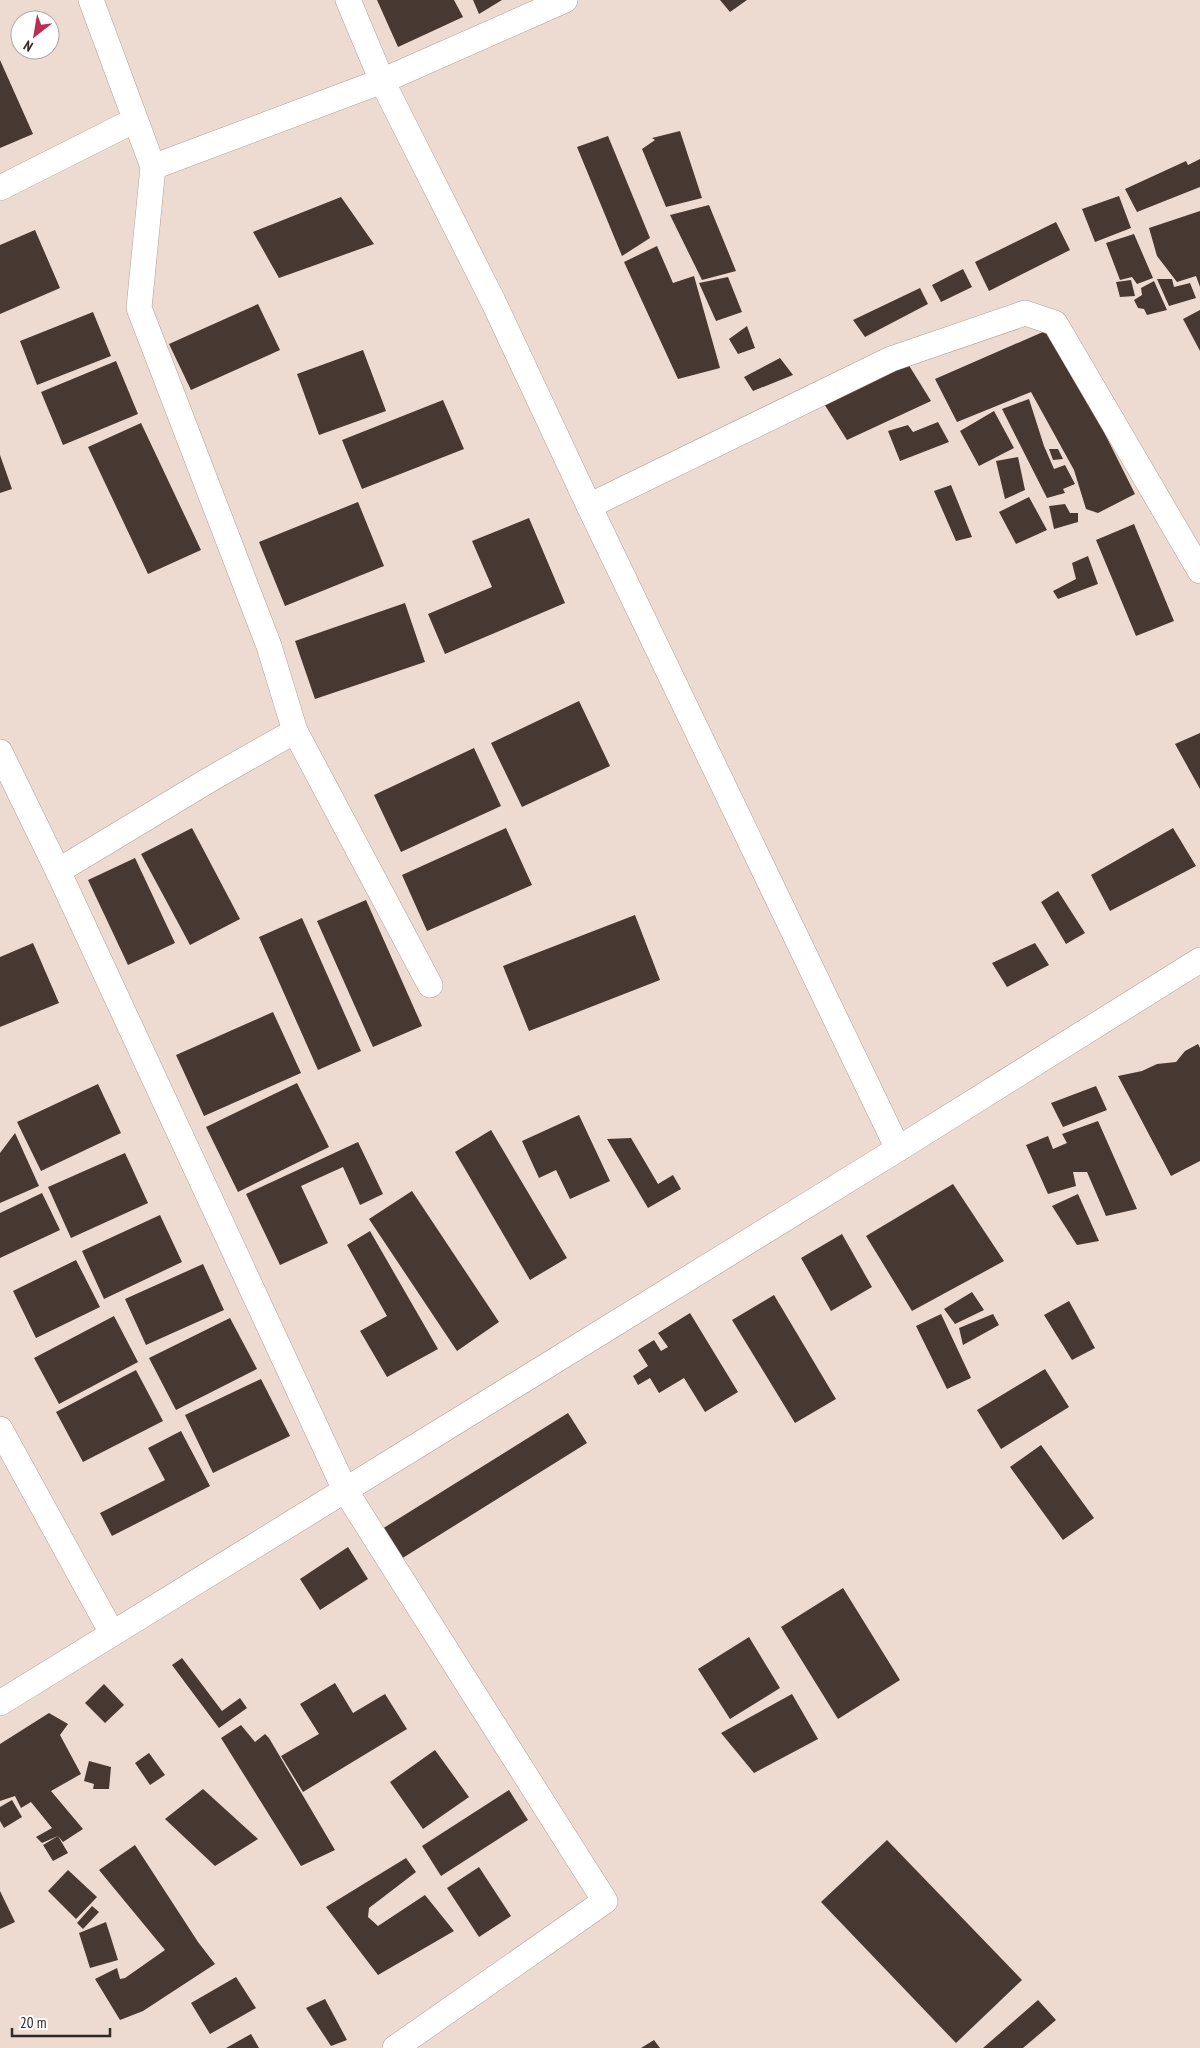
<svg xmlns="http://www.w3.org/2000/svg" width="1200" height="2048" font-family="'PT Sans Narrow',sans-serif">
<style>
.building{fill:#483832}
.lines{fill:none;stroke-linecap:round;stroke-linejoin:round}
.street-casing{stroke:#b1a096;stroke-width:26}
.street{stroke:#fff;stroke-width:25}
</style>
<rect width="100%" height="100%" fill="#eddbd1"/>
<g class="building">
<path d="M377,0H454L463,17L398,47Z"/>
<path d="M473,0H502L479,14Z"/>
<path d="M720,0H747L730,12Z"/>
<path d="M0,60L33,134L0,148Z"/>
<path d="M680,131L702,198L666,207L642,149L655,140L652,138Z"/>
<path d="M608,136L650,238L622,256L577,147Z"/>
<path d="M1200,159V187L1137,212L1125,189L1186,161L1188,165Z"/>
<path d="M1119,196L1131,228L1095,242L1082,209Z"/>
<path d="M341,197L374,244L279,278L253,232Z"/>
<path d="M709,205L736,271L702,280L670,215Z"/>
<path d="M1200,211V287L1196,276L1177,282L1157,256L1149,228Z"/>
<path d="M1056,222L1070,250L989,291L975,262Z"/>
<path d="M35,230L60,288L0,314V245Z"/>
<path d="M1134,234L1153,278L1137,284L1132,277L1120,280L1106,243Z"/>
<path d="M657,246L673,283L694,276L720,368L678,379L624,262Z"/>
<path d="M963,269L972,287L941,302L932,285Z"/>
<path d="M728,277L742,312L716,321L699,283Z"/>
<path d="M1157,279H1172L1174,287L1190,283L1196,298L1169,306Z"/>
<path d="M1131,280L1135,296L1120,297L1116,282Z"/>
<path d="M1154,281L1167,310L1147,315L1144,309L1138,308L1134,300L1142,295L1141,288Z"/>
<path d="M920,288L928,304L865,337L853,320Z"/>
<path d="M258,304L280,350L191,390L169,344Z"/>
<path d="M1200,310V351L1183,319Z"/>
<path d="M93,312L111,356L37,385L20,341Z"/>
<path d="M747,326L755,348L738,354L729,339Z"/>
<path d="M1052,328L1135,494L1098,513L1086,509L1074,470L1031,392L957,422L935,379Z"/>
<path d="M363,350L386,411L319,435L297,374Z"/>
<path d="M780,358L793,375L753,391L744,377Z"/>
<path d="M905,359L931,401L847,440L821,399Z"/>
<path d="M116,361L138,414L63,445L41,392Z"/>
<path d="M1029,399L1044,446L1054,469L1065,465L1075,484L1063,489L1065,493L1047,498L1002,409Z"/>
<path d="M443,400L464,449L362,489L342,440Z"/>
<path d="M994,411L1014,448L979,466L960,431Z"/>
<path d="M938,422L949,442L900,461L888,431L908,425L913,432Z"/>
<path d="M141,423L201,550L148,574L88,447Z"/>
<path d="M1049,449H1058L1063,459L1053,460Z"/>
<path d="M0,455L12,489L0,493Z"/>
<path d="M1018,457L1025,490L1005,499L996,461Z"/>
<path d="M951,485L972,537L956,541L934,491Z"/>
<path d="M1029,497L1047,530L1016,544L999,512Z"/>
<path d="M358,502L384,566L285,606L259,542Z"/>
<path d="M1065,504L1070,513H1078V522L1054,529L1049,506Z"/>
<path d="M529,518L565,603L445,654L428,614L492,587L472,541Z"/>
<path d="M1134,524L1174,621L1136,636L1096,540Z"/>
<path d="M1088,556L1098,584L1058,599L1053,591L1076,579L1072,563Z"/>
<path d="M405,603L425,662L315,699L295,641Z"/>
<path d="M579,701L610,766L522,807L491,743Z"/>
<path d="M1200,733V789L1175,744Z"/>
<path d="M474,748L501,806L401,852L374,795Z"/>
<path d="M192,828L240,919L190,945L141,854Z"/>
<path d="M506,828L532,885L427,931L402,875Z"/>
<path d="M1173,828L1196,866L1110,911L1091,875Z"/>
<path d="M135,858L175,943L128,965L88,880Z"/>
<path d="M1058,891L1085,933L1066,944L1041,902Z"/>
<path d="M366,900L422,1026L373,1047L317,921Z"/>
<path d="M635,915L660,980L529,1031L503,966Z"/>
<path d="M302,918L361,1051L318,1070L259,937Z"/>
<path d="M33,943L59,1003L0,1027V957Z"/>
<path d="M1035,943L1049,965L1007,987L992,963Z"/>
<path d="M273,1012L301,1073L204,1116L176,1055Z"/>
<path d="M1198,1044L1200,1048V1161L1171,1176L1118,1076L1142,1071L1157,1064L1176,1062L1185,1051Z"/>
<path d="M297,1083L329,1147L238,1192L206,1127Z"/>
<path d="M98,1084L121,1133L41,1171L17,1122Z"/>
<path d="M1096,1086L1107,1110L1063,1127L1051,1103Z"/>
<path d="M579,1115L610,1181L570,1199L556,1170L539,1178L522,1141Z"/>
<path d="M1098,1121L1137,1209L1106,1216L1087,1172H1073L1076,1186L1048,1194L1026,1145L1048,1136L1053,1149L1067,1143L1062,1134Z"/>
<path d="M491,1130L567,1258L530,1280L455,1152Z"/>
<path d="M15,1133L39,1186L0,1203V1153Z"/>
<path d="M631,1138L658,1184L673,1175L681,1189L648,1208L607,1139Z"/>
<path d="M358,1142L383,1194L360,1205L343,1167L301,1186L328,1243L280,1265L246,1194Z"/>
<path d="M125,1153L148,1203L71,1238L48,1187Z"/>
<path d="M953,1184L1004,1261L912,1311L866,1236Z"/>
<path d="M412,1191L499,1322L457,1351L369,1219Z"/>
<path d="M42,1193L60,1230L0,1258V1213Z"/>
<path d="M1078,1194L1099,1241L1077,1245L1052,1206Z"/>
<path d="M160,1215L182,1262L104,1299L82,1251Z"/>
<path d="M370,1231L438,1349L387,1377L360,1331L387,1316L347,1245Z"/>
<path d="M842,1234L872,1287L831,1311L801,1258Z"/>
<path d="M76,1260L100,1307L36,1338L13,1291Z"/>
<path d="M203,1264L224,1310L146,1345L125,1299Z"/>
<path d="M972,1292L984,1310L955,1324L944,1309Z"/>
<path d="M774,1295L836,1399L795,1423L732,1320Z"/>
<path d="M1069,1301L1095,1348L1072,1360L1044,1315Z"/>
<path d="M690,1313L738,1392L705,1412L684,1378L659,1393L650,1378L638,1385L633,1376L648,1366L638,1350L654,1340L661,1351L668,1347L658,1333Z"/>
<path d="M941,1314L971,1378L947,1389L916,1326Z"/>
<path d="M993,1314L999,1325L963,1345L959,1328Z"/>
<path d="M114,1316L138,1362L59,1404L34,1358Z"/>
<path d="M230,1318L257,1369L176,1410L149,1358Z"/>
<path d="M1045,1369L1069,1407L1001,1449L977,1410Z"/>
<path d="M136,1370L163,1421L83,1462L56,1412Z"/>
<path d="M261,1379L290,1436L213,1473L185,1415Z"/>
<path d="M568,1413L587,1443L401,1559L382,1529Z"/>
<path d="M181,1431L210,1486L112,1536L100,1513L165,1480L148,1448Z"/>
<path d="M1041,1445L1094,1518L1063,1540L1010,1467Z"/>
<path d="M348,1547L368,1579L320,1610L300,1579Z"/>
<path d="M843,1588L900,1680L838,1719L781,1627Z"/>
<path d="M749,1637L780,1688L730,1719L698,1669Z"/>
<path d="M182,1658L222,1711L240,1698L247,1708L219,1728L172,1665Z"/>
<path d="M335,1683L353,1713L385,1694L407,1729L303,1792L281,1756L319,1734L300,1704Z"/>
<path d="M104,1684L124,1705L105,1723L85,1703Z"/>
<path d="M792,1694L818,1739L754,1773L721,1733Z"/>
<path d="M49,1713L68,1724L60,1735L81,1774L51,1791L83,1829L63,1842L58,1836L68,1853L53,1861L43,1845L58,1836L42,1843L36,1837L52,1828L31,1802L21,1808L15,1796L0,1801V1744Z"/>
<path d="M241,1725L255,1742L265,1734L269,1738L335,1850L301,1866L221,1738Z"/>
<path d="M435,1750L469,1797L423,1829L390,1782Z"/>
<path d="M149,1753L165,1775L150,1785L135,1763Z"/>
<path d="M89,1761L111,1767L109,1789H93L94,1784L84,1781Z"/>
<path d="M203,1789L258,1839L215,1866L165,1819Z"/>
<path d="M509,1790L528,1820L441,1876L422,1846Z"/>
<path d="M12,1800L22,1817L4,1828L0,1821V1807Z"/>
<path d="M887,1840L1022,1980L956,2043L821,1902Z"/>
<path d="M135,1845L198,1942L215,1964L143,2011L120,2020L95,1979L117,1968L120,1979L125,1978L165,1950L99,1870Z"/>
<path d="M406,1858L416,1872L369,1908L368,1917L378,1926L425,1895L454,1931L378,1975L326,1907Z"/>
<path d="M479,1867L511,1916L479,1937L447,1888Z"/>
<path d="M68,1870L97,1897L76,1919L48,1891Z"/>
<path d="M0,1891L15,1922L0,1929Z"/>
<path d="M92,1906L99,1912L83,1929L77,1923Z"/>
<path d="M106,1922L118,1960L90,1968L79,1933Z"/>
<path d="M236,1977L256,2008L210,2034L191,2003Z"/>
<path d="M325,1999L347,2040L331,2046L306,2008Z"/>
<path d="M1038,2000L1056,2020L1023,2048H983Z"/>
<path d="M251,2034L259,2048H226Z"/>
<path d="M654,2040L660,2048H641Z"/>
</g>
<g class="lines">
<g class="street-casing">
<g id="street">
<path d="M565,0L382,81L493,301L589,506L898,1149"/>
<path d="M153,167L382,81L348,0"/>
<path d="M0,188L135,120"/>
<path d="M589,506L891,359L1025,313L1055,323L1200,571"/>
<path d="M295,731L430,985"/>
<path d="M0,752L58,871L345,1490L605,1901L395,2048"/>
<path d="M58,871L209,780L295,731L269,646L139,308L153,167L91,0"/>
<path d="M0,1429L112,1633"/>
<path d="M0,1703L898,1149L1200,960"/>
</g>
</g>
<use href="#street" class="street"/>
</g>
<g transform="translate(35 35) rotate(211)"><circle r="24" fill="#ffffff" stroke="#aca9a8"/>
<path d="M0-4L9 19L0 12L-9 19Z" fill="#bd2d53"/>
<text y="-8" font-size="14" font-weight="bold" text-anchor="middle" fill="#2f2825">N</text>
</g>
<path d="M12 2028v8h98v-8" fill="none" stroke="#2f2825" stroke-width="2.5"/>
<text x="20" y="2028" font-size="15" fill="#2f2825" stroke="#ffffff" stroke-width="4" paint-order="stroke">20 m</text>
</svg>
